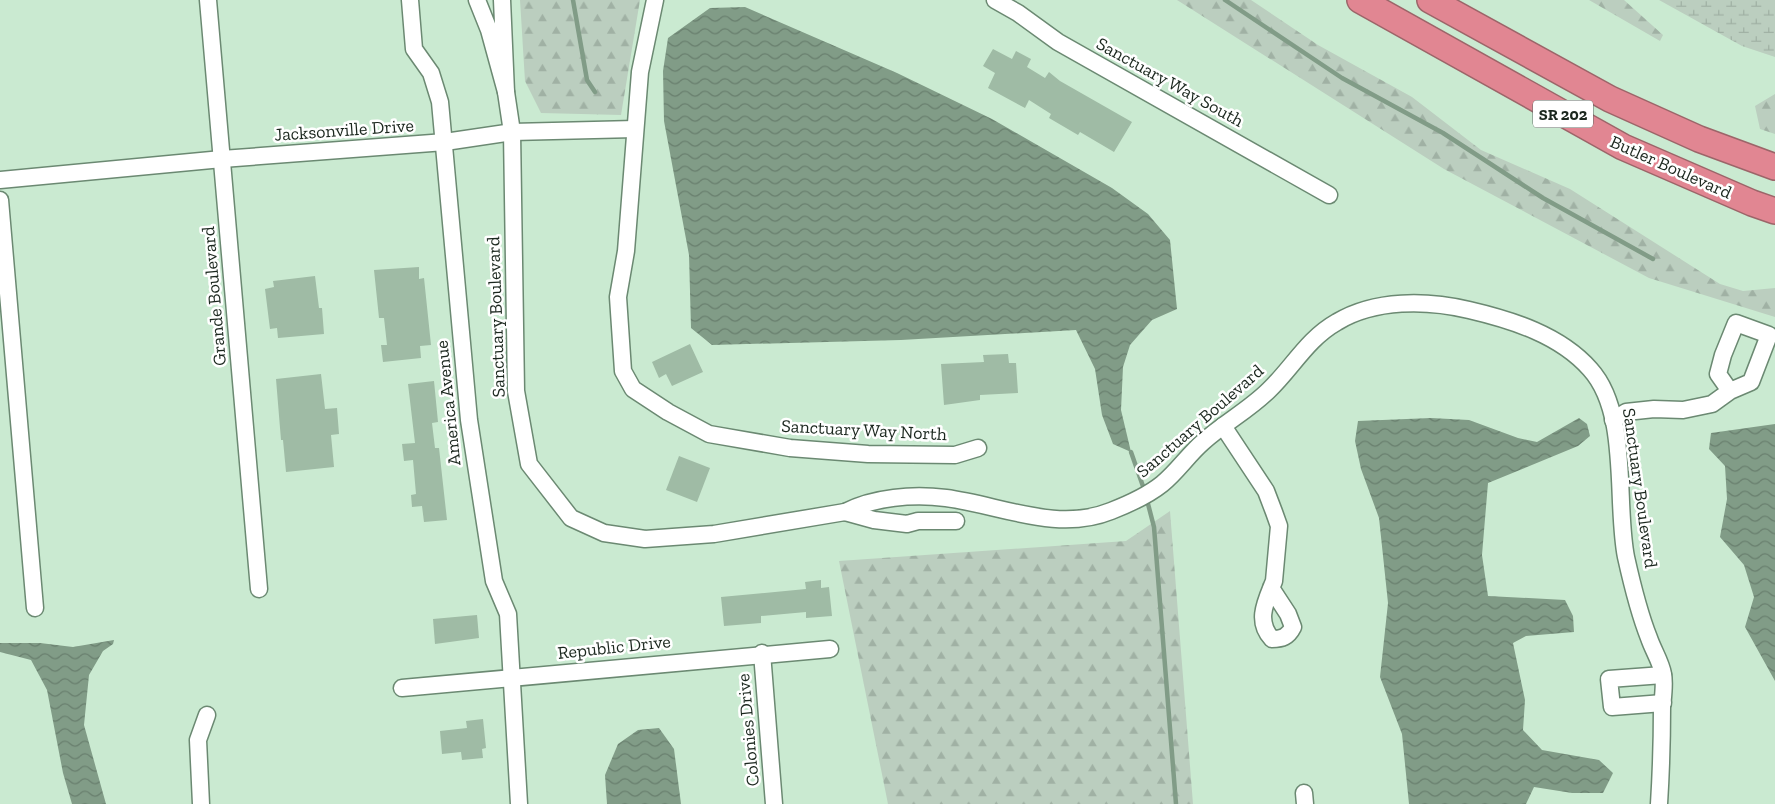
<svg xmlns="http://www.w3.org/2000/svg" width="1775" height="804" font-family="'Zilla Slab',serif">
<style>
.forest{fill:url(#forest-firs)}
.wetland{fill:url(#wetland-marsh)}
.water{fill:url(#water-waves)}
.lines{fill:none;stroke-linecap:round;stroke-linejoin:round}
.stream{stroke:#819c87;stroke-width:4.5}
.building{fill:#9fbba5}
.minor-casing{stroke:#6b8972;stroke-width:19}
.highway-casing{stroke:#9c6569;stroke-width:28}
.minor{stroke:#fff;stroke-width:16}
.highway{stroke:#e18692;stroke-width:25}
.labels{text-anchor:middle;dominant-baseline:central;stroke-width:5;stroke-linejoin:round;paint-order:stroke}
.shield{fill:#fff;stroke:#5f6862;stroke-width:1}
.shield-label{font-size:16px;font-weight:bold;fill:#1b271e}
.street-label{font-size:18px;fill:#1b271e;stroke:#fff}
</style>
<defs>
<pattern id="forest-firs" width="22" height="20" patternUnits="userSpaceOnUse" patternTransform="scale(1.25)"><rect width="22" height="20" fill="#bbcebf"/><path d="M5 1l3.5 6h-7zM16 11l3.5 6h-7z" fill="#a0b1a4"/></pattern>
<pattern id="wetland-marsh" width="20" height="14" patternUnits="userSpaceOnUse" patternTransform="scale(1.25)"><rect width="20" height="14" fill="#bbcebf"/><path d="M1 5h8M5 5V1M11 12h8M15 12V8" fill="none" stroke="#a0b1a4"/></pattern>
<pattern id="water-waves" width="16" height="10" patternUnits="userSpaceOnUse" patternTransform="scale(1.25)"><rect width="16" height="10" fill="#819c87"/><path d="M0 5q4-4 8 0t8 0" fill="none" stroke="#697f6e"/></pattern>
</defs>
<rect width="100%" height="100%" fill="#caead1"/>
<g class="forest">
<path d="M520,0H640L621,115L541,113L525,81Z"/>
<path d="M1177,0H1251L1318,45L1412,97L1481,150L1570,189L1720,284L1743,291L1775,288V317L1649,278L1444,169Z"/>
<path d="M1589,0H1624L1663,35L1660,41Z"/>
<path d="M1775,94V134L1760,129L1755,106Z"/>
<path d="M1170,511L1193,804H888L839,561L1126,541Z"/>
</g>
<path class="wetland" d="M1659,0H1775V57L1742,46Z"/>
<g class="water">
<path d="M745,7L897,73L992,119L1112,188L1148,214L1170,240L1177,309L1152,320L1130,345L1123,367L1121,410L1131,452L1113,444L1102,415L1095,369L1076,330L901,340L712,345L691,328L689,255L664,121L663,71L668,38L710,8Z"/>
<path d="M1431,418L1469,420L1518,438L1537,442L1579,418L1587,424L1590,436L1578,446L1488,483L1482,555L1488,596L1565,600L1573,616L1574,632L1526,636L1513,643L1525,700L1523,730L1542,750L1599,760L1613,773L1603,793H1572L1534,787L1526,804H1409L1402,734L1380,677L1388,603L1379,518L1361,469L1355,441L1358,421Z"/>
<path d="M1775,424V681L1745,627L1754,597L1744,565L1720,537L1727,499L1725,466L1709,449L1711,433Z"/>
<path d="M114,640L113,644L103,651L89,675L84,725L106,804H72L63,773L47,690L31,660L0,652V643H40L73,647Z"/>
<path d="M659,728L674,749L681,804H607L605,775L618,744L638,730Z"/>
</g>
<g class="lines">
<g class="stream">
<path d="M573,0L587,80L595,92"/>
<path d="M1225,0L1342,78L1443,133L1543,198L1653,259"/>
<path d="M1131,452L1145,492"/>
<path d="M1147,500L1154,527L1176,804"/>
</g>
</g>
<g class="building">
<path d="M993,49L1012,59L1016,51L1031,59L1027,67L1045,78L1049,72L1060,81L1132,122L1114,152L1080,132L1078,135L1049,118L1051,114L1029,100L1025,108L988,88L995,73L983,66Z"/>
<path d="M419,267V279L424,278L431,345L420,346L421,358L383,362L381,345H387L384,318H379L374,270Z"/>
<path d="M315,276L319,308H322L324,334L278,338L277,328L270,329L265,289L274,287L273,281Z"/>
<path d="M690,344L703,372L672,386L666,374L659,378L652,362Z"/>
<path d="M1008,354L1009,363H1016L1018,393L980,395V400L944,405L941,364L984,362L983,355Z"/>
<path d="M321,374L325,409L337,408L339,434L331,435L334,467L286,472L283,440H281L276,379Z"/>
<path d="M434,381L438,422L432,423L435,448H439L447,520L424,522L422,506L412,507L411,495L416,494L413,460L404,461L402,444L415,443L408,384Z"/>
<path d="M679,456L710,468L697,502L666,490Z"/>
<path d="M821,580V588L829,587L832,616L806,618V612L761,616V623L724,626L721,597L806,589L805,582Z"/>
<path d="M477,615L479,638L435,644L433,619Z"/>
<path d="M483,719L486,748L482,749L483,758L462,760L461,752L442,754L440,731L467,728L466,721Z"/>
</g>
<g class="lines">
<g class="minor-casing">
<g id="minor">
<path d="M208,0L259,589"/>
<path d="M410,0L414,49L431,73L440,102L469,420L494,581L508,614L519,804"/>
<path d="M477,0L489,30L506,92L502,0"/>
<path d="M655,0L640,72L626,251L618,297L623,371L633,389L668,412L709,434L790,448L868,454L955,455L978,448"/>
<path d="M995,0L1018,13L1058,42L1329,195"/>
<path d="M506,92L512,132L516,391L529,464L571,518L604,533L645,539L714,534L845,512C874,497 913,494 946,498C1000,505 1057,533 1111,511C1129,504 1147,496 1162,484C1177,472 1188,455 1203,442C1224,423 1249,410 1269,390C1293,367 1307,339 1337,322C1375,299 1427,300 1469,310C1512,320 1560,335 1590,369C1630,413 1615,502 1626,557C1632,584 1639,613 1649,638C1653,650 1661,662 1663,674C1665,684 1663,697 1662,707C1662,739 1661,772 1659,804"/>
<path d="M0,180L222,159L445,142L512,132L635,129"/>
<path d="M0,200L35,608"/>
<path d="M1613,420L1626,412L1654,409L1683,410L1712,404L1730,391L1751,382L1769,335L1736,323L1723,355L1718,374L1730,391"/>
<path d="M1223,426L1266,491L1274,512L1279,526L1274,581C1266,601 1255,621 1272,639C1282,639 1288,637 1293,627L1288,614L1271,588"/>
<path d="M845,512L874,520L907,524L918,521H956"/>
<path d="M762,653L774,804"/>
<path d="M402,688L830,649"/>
<path d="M1663,703L1612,707L1609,679L1663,675"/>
<path d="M1304,793L1305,804"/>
<path d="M201,804L198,740L207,715"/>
</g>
</g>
<g class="highway-casing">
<g id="highway">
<path d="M1360,0L1623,147L1752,203L1775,211"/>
<path d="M1430,0L1610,99L1699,139L1775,167"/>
</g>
</g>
<use href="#minor" class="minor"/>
<use href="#highway" class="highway"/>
</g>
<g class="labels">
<rect class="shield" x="1533" y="100.5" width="60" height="27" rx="4"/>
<g class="shield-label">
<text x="1563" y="114">SR 202</text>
</g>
<g class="street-label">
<text transform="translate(1170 82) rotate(29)">Sanctuary Way South</text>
<text transform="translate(344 130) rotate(-4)">Jacksonville Drive</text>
<text transform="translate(1671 167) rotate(24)">Butler Boulevard</text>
<text transform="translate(214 296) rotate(-95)">Grande Boulevard</text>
<text transform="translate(496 317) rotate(-92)">Sanctuary Boulevard</text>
<text transform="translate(448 403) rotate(-96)">America Avenue</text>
<text transform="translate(1200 421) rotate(-41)">Sanctuary Boulevard</text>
<text transform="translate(864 430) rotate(3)">Sanctuary Way North</text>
<text transform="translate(1640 488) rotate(82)">Sanctuary Boulevard</text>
<text transform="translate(614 647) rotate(-6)">Republic Drive</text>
<text transform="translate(748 730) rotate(-95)">Colonies Drive</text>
</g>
</g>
</svg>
